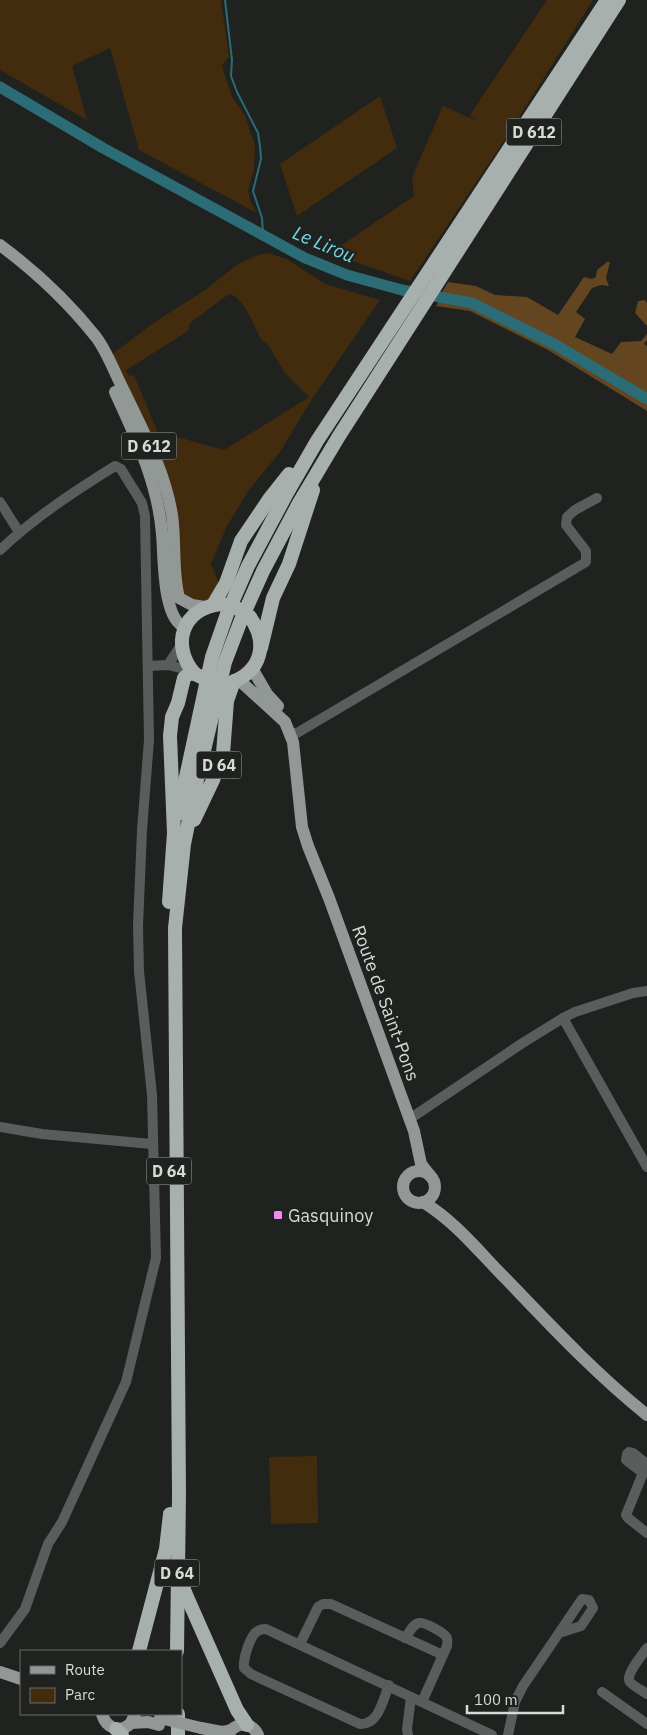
<svg xmlns="http://www.w3.org/2000/svg" width="647" height="1735" font-family="'IBM Plex Sans',sans-serif">
<style>
.green{fill:#432c0e;fill-rule:evenodd}
.forest{fill:#63451f}
.lines{fill:none;stroke-linecap:round;stroke-linejoin:round}
.stream{stroke:#2b6c76;stroke-width:2}
.river{stroke:#2b6c76;stroke-width:11}
.minor{stroke:#595d5b;stroke-width:10}
.major{stroke:#929896;stroke-width:12}
.highway{stroke:#a8b0ad;stroke-width:14}
.major-bridge{stroke:#929896;stroke-width:12}
.highway-bridge{stroke:#a8b0ad;stroke-width:14}
.poi-dot{fill:#f18af4;stroke:#1f221e;stroke-width:2}
.labels{text-anchor:middle;dominant-baseline:central;stroke-width:4.5;stroke-linejoin:round;paint-order:stroke}
.shield{fill:#1f221e;stroke:#a0a3a0;stroke-width:1}
.shield-label{font-size:16px;font-weight:bold;fill:#d8dad7}
.street-label{font-size:18px;fill:#d8dad7;stroke:#1f221e}
.poi-label{font-size:18px;fill:#d8dad7;stroke:#1f221e;text-anchor:start}
.water-label{font-size:19px;font-style:italic;fill:#71d7e5;stroke:#1f221e}
</style>
<rect width="100%" height="100%" fill="#1f221e"/>
<g class="green">
<path d="M0,0H221L229,56L222,66L232,97L245,115L255,146L254,169L248,190L251,203L257,213L139,150L110,48L72,66L87,120L0,70Z"/>
<path d="M547,0H593L502,144L410,281L330,253L414,196L412,177L443,106L477,121L470,115Z"/>
<path d="M380,96L397,148L297,216L280,164Z"/>
<path d="M268,253L287,259L325,284L380,300L312,399L280,452L249,490L227,526L211,564L227,604C212,617 205,616 188,608L110,356L152,324L205,290L238,264L258,255ZM229,294C244,297 255,327 261,340L267,343L285,373L309,397L224,450L174,436L162,443L134,375L130,376L125,371L188,331L190,323Z"/>
<path d="M317,1456L318,1523L271,1524L269,1457Z"/>
</g>
<g class="forest">
<path d="M607,262H610L606,278L609,286L601,285L592,288L576,312L585,319L575,337L612,354L621,342L641,341L647,334V340L644,344L647,346V395C591,363 535,326 474,302C464,298 452,297 441,294L448,282L476,286L495,295L527,297L558,315L584,277L592,279L596,277L597,270Z"/>
<path d="M440,299L472,306L553,347L647,403V411L548,350L470,311L436,306Z"/>
<path d="M645,300L647,303V326L635,313L638,301Z"/>
</g>
<g class="lines">
<path class="stream" d="M225,0L232,60L231,76L237,92L258,133L260,146L261,159L253,191L262,218L263,234"/>
<path class="river" d="M0,87L103,148L305,258L347,275L402,290L472,303L554,344L647,399"/>
<g class="minor">
<path d="M0,502L19,532"/>
<path d="M0,550C35,517 75,491 115,466L121,469L142,503L145,516L149,740L142,830L138,926L139,971L152,1095L156,1258L126,1382L62,1522L48,1544L25,1609L0,1643"/>
<path d="M168,665L181,645"/>
<path d="M148,666L168,665L184,669L188,667"/>
<path d="M290,733H297L586,562V551L566,525L567,517L575,510L597,498"/>
<path d="M563,1018L647,1167"/>
<path d="M408,1118L414,1116L521,1044L563,1018L575,1012L633,993L647,991"/>
<path d="M0,1127L42,1134L152,1144"/>
<path d="M647,1469L643,1473L626,1515L628,1518L647,1533"/>
<path d="M643,1473L626,1460L627,1454L629,1452L633,1453L647,1464"/>
<path d="M405,1638C409,1633 413,1624 419,1623C424,1622 444,1632 447,1638C448,1640 447,1643 447,1646L422,1702"/>
<path d="M300,1644L318,1607L323,1604H331L443,1655"/>
<path d="M647,1648C643,1654 624,1676 630,1682C634,1687 642,1690 647,1694"/>
<path d="M389,1685C383,1699 379,1725 360,1724L251,1674L244,1668C243,1659 249,1640 255,1633C258,1630 262,1629 266,1629L492,1735"/>
<path d="M602,1692L647,1724"/>
<path d="M408,1735L407,1729L411,1697"/>
<path d="M508,1735L515,1702L523,1686L582,1599L589,1600L593,1608L581,1626L559,1633"/>
</g>
<g class="major">
<path d="M0,245C35,271 69,303 96,337C108,353 115,374 124,391C143,431 165,471 172,515C176,543 172,571 179,598L192,605L205,607"/>
<path d="M115,392C136,438 158,483 162,534C164,554 162,620 185,627"/>
<path d="M258,659L253,670L267,694L278,706"/>
<path d="M239,680L285,722L293,742L302,827L308,846L329,898L414,1131L421,1164L431,1177"/>
<circle cx="419" cy="1187" r="16"/>
<path d="M423,1202C456,1222 480,1253 507,1280C552,1327 596,1374 647,1415"/>
<path d="M0,1672L21,1679"/>
<path d="M102,1714C106,1728 120,1734 131,1723L135,1714"/>
<path d="M131,1723L148,1722L159,1725"/>
<path d="M201,1728L222,1732L231,1730"/>
<path d="M228,1735C235,1722 251,1721 258,1735"/>
</g>
<g class="highway">
<path d="M213,605L226,583L241,541L270,498L289,474"/>
<path d="M261,648L273,598L289,564L313,490"/>
<path d="M195,674C170,646 182,608 221,604"/>
<path d="M230,683C261,672 269,644 250,617"/>
<path d="M178,814L212,657L227,614L248,566L287,493L317,441L607,0"/>
<path d="M194,820L213,780L223,754L227,701L234,681"/>
<path d="M169,902L174,833L170,736L172,717L178,703L184,678L192,671"/>
<path d="M183,1577V1587L187,1597L237,1710L247,1725"/>
<path d="M139,1651L166,1549L170,1514"/>
<path d="M177,1651L179,1494L175,928L184,844L197,780L225,662L241,620L263,571L299,503L339,436L619,0"/>
<path d="M178,1714V1735"/>
<path d="M116,1729L122,1735"/>
</g>
<path class="major-bridge" d="M160,1718L201,1728"/>
<g class="highway-bridge">
<path d="M221,604C233,606 241,609 250,617"/>
<path d="M195,674L211,682L230,683"/>
</g>
</g>
<rect class="poi-dot" x="273" y="1210" width="10" height="10" rx="2.5"/>
<g class="labels">
<g class="shield">
<rect x="506.5" y="118.5" width="55" height="27" rx="4"/>
<rect x="121.5" y="432.5" width="55" height="27" rx="4"/>
<rect x="196.5" y="751.5" width="45" height="27" rx="4"/>
<rect x="146.5" y="1157.5" width="45" height="27" rx="4"/>
<rect x="154.5" y="1559.5" width="45" height="27" rx="4"/>
</g>
<g class="shield-label">
<text x="534" y="132">D 612</text>
<text x="149" y="446">D 612</text>
<text x="219" y="765">D 64</text>
<text x="169" y="1171">D 64</text>
<text x="177" y="1573">D 64</text>
</g>
<g class="street-label">
<text transform="translate(386 1003) rotate(70)">Route de Saint-Pons</text>
</g>
<g class="poi-label">
<text x="288" y="1215">Gasquinoy</text>
</g>
<g class="water-label">
<text transform="translate(324 244) rotate(23)">Le Lirou</text>
</g>
</g>
<rect x="20" y="1650" width="162" height="65" fill="#1f221e" stroke="#696c68"/>
<rect x="30" y="1666" width="25" height="8" fill="#929896" stroke="#696c68"/>
<text x="65" y="1675" font-size="15" fill="#d8dad7">Route</text>
<rect x="30" y="1688" width="25" height="15" fill="#432c0e" stroke="#696c68"/>
<text x="65" y="1700" font-size="15" fill="#d8dad7">Parc</text>
<path d="M467 1705v8h96v-8" fill="none" stroke="#d8dad7" stroke-width="2.5"/>
<text x="474" y="1705" font-size="15" fill="#d8dad7" stroke="#1f221e" stroke-width="4" paint-order="stroke">100 m</text>
</svg>
